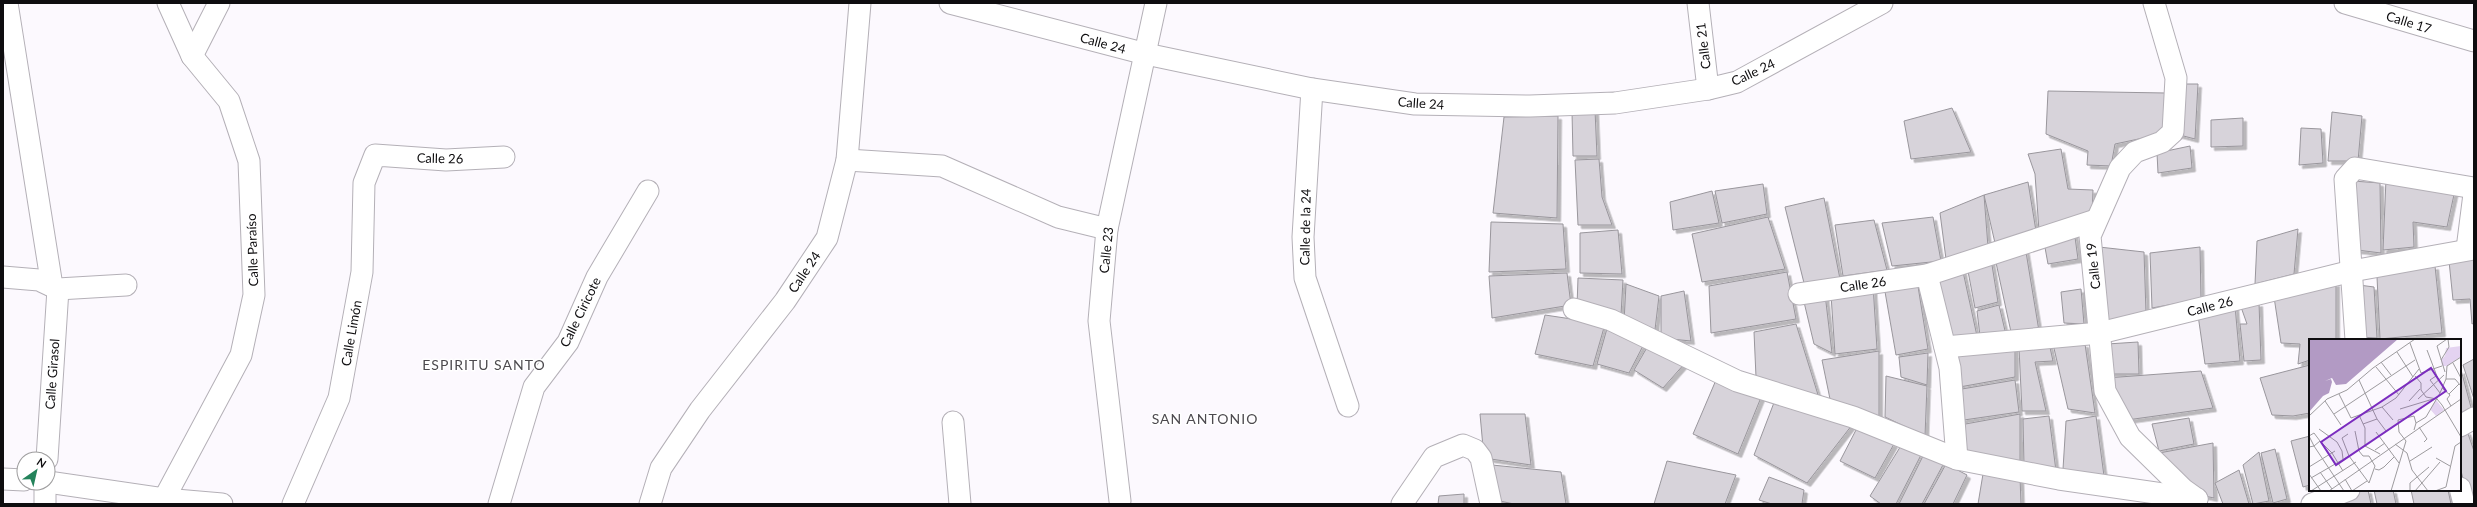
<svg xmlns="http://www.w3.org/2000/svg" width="2477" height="507" font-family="Lato,sans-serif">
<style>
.building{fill:#d7d3da;stroke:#99969c;filter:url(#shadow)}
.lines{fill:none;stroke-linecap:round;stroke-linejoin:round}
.minor-casing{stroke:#b4b0b7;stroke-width:23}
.minor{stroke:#fff;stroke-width:21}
.labels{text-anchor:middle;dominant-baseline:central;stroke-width:3;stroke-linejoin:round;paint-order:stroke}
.street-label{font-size:13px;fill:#0e0d0f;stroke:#fff}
.neighbourhood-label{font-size:14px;letter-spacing:1px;fill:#4d4a4f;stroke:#fff}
.inset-road{fill:none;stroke:#9d9b9e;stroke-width:1}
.view{fill:#7b2cbf;fill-opacity:0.15;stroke:#7b2cbf;stroke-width:2}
.inset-edge{fill:none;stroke:#0e0d0f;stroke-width:2}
</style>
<defs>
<filter id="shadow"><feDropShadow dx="3.5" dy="3.5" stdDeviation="0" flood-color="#0004"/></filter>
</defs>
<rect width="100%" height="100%" fill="#fcf9fe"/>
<g class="building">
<path d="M2181,84H2198L2195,139L2176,134Z"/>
<path d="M2048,91L2166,93L2162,134L2115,144L2111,166L2087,165L2088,151L2046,134Z"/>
<path d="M1952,108L1971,152L1911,159L1904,121Z"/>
<path d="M1595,110L1597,156H1573L1572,112Z"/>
<path d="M2332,112L2362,116L2358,161H2328Z"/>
<path d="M1558,116L1557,218L1493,213L1504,117Z"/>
<path d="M2243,118V146L2211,147V120Z"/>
<path d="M2301,128L2321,129L2323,163L2299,165Z"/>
<path d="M2190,146L2192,168L2158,173L2157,153Z"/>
<path d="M2061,149L2068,189L2093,190L2092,217L2039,231L2035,174L2028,154Z"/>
<path d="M1599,159L1602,197L1612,225H1578L1575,160Z"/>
<path d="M2386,179L2455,190L2447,227L2413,222L2414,247L2383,250Z"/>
<path d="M2353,181L2380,183L2381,253L2357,250Z"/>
<path d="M2028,182L2036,231L1995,243L1984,195Z"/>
<path d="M1763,184L1767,214L1722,223L1715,191Z"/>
<path d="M1712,191L1719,223L1673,230L1670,202Z"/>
<path d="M1984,195L1988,247L1946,259L1940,213Z"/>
<path d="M1824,198L1840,279L1804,283L1785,207Z"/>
<path d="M1768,217L1785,269L1702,282L1692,234Z"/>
<path d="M1933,217L1941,261L1892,266L1882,223Z"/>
<path d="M1874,220L1887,270L1843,276L1835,225Z"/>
<path d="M1491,222L1563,224L1566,269L1489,272Z"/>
<path d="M2298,229L2294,274L2255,284L2257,241Z"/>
<path d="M1618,230L1622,274L1580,273V233Z"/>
<path d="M2074,230L2078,259L2048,264L2044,242Z"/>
<path d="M2025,246L2039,331L2011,332L1995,258Z"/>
<path d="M2099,247L2144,252L2146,313L2107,323Z"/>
<path d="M2200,247L2201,299L2152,308L2150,253Z"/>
<path d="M2474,257V323L2472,324L2470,299L2453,300L2449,261Z"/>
<path d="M1991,259L1998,302L1975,308L1967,266Z"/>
<path d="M2435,266L2442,333L2380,339L2377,277Z"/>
<path d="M1962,267L1977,336L1947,339L1932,277Z"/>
<path d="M1787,272L1796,319L1711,333L1709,286Z"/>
<path d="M1567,273L1571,305L1492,318L1489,276Z"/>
<path d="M1578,278L1623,280L1621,315L1577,306Z"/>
<path d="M1917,280L1928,349L1896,355L1884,286Z"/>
<path d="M2336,283V340H2310V360L2298,364L2300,344L2281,343L2274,297Z"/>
<path d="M1626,284L1659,296L1654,338L1624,322Z"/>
<path d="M1873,285L1877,349L1835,354L1831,295Z"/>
<path d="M2359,285L2374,287L2377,338L2360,337Z"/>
<path d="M2081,289L2084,324L2064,323L2061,292Z"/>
<path d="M1684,291L1691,341L1661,338V296Z"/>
<path d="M1825,294L1832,353L1814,344L1804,302Z"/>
<path d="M2259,303L2261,360L2244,361L2240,324H2247L2241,307Z"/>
<path d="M1999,305L2006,335L1980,336L1977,311Z"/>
<path d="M2235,306L2240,361L2205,364L2198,315Z"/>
<path d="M1545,315L1605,324L1593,366L1535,354Z"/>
<path d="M1796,324L1819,398L1756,377L1754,332Z"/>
<path d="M1608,325L1646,340L1629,373L1597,364Z"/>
<path d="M2138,342L2139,374H2108L2107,344Z"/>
<path d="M2049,343L2053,361L2035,362L2046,411H2022L2019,348Z"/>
<path d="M1649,344L1686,362L1663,388L1634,370Z"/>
<path d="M2053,344H2085L2095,413L2068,409Z"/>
<path d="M2015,346V377L1954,388L1950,352Z"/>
<path d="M1879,351V417L1830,399L1822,360Z"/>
<path d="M1928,353L1927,385L1901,377L1899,357Z"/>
<path d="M2474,359V399L2463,365Z"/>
<path d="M2310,365V413L2293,416L2272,415L2260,378Z"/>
<path d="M2461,370L2472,411L2460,415V371Z"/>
<path d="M2201,371L2213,408L2127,420L2106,378Z"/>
<path d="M1886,376L1927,386L1925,436L1885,417Z"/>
<path d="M1716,380L1762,395L1738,454L1693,434Z"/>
<path d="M2015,380L2019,412L1957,421L1956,390Z"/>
<path d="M1775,400L1852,425L1807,483L1754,455Z"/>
<path d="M1480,414H1525L1531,465L1484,458Z"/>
<path d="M2020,414V465L1962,455L1960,425Z"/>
<path d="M2049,416L2056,471L2024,466L2023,419Z"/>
<path d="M2096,416L2104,476L2063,469L2066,421Z"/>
<path d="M2189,418L2194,444L2159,451L2152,424Z"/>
<path d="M1857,428L1894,444L1875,478L1840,461Z"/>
<path d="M2467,431L2474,451V500L2469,502L2460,467V435Z"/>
<path d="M2310,436V485L2303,487L2291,441Z"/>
<path d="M2213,443L2214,498L2200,495L2159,453Z"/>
<path d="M1902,444L1921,455L1896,504H1881L1870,496Z"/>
<path d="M2275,449L2287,499L2273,503L2261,453Z"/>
<path d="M2259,452L2269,501L2253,504L2243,465Z"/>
<path d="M1923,456L1944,463L1922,504H1899Z"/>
<path d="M1667,461L1736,475L1725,504H1654Z"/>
<path d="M1946,464L1967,475L1953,504H1924Z"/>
<path d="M1492,465L1561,472L1566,504H1514L1495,500Z"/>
<path d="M2239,470L2249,504H2223L2215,483Z"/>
<path d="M1983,474L2020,477L2021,504H1978Z"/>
<path d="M1769,477L1804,490L1802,504H1772L1759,500Z"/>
<path d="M2364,490H2368L2371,504H2335L2334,501Z"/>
<path d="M2374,490H2393L2396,504H2377Z"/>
<path d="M2411,490H2448L2451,504H2414Z"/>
<path d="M1464,494V504H1438L1439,496Z"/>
</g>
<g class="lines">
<g class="minor-casing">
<g id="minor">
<path d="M7,3L52,286"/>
<path d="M950,3L1146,54L1312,89L1415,104L1530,106L1615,103L1708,89L1737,82L1882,3"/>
<path d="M1698,3L1708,89"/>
<path d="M2154,3L2176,78L2173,132L2162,142L2135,152L2120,168L2090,236L2105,391L2130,437L2183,489L2197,499"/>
<path d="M2345,3L2474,41"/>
<path d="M192,56L219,3"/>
<path d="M1312,89L1303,237L1305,278L1348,406"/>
<path d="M847,160L942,166L1058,217L1107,229"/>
<path d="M2467,249L2474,194"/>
<path d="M1927,275L1950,368L1957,459"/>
<path d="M3,277L39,280L58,289"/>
<path d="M58,289L126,285"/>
<path d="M1799,294L1927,275L2096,220"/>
<path d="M1574,309L1611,320L1737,381L1853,417L1957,459L2059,479L2197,499"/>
<path d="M2356,340L2345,179L2355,168L2474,188"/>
<path d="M1945,347L2100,333L2352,271L2474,249"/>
<path d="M953,422L960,504"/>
<path d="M2460,426L2474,418"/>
<path d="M47,459L58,289"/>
<path d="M3,479L24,480"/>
<path d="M48,482L164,499L222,504"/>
<path d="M2460,488L2464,504"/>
<path d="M164,499L241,355L254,295L249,161L229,101L192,56L168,3"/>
<path d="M1120,501L1099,321L1107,229L1156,3"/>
<path d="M45,504V483"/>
<path d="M293,504L339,398L362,272L364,183L375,155L446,160L504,157"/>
<path d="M499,504L534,387L568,342L597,277L648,191"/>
<path d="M650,504L661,468L700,410L785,301L827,238L847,160L860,3"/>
<path d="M1402,504L1434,457L1463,445L1475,450L1481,458L1491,504"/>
<path d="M2312,504L2349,490"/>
</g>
</g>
<use href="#minor" class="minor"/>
</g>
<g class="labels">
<g class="street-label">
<text transform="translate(2409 22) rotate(17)">Calle 17</text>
<text transform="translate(1103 43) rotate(15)">Calle 24</text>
<text transform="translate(1703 46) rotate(-97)">Calle 21</text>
<text transform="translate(1753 72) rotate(-25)">Calle 24</text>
<text transform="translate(1421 103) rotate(4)">Calle 24</text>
<text transform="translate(440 158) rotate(1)">Calle 26</text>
<text transform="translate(1305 227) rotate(-89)">Calle de la 24</text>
<text transform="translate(252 250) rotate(-92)">Calle Paraíso</text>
<text transform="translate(1106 250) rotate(-84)">Calle 23</text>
<text transform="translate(2093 266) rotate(-96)">Calle 19</text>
<text transform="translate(804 272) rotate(-56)">Calle 24</text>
<text transform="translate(1863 284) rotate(-8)">Calle 26</text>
<text transform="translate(2210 306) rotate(-14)">Calle 26</text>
<text transform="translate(580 312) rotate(-64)">Calle Ciricote</text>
<text transform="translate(351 333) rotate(-80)">Calle Limón</text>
<text transform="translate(52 374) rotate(-86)">Calle Girasol</text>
</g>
<g class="neighbourhood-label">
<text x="484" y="364">ESPIRITU SANTO</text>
<text x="1205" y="418">SAN ANTONIO</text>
</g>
</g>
<g transform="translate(2309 339)">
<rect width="152" height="152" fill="#fcf9fe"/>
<path d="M152,7L151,18L138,27H133L132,21L136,17L137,9ZM127,61L135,71L127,77L121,70Z" fill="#e4d3f1"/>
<path d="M0,0H89L37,45L27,46L23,39L16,42L22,40L23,43L20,54L14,57L0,73Z" fill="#b29ac4"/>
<path class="inset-road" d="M101,4L112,34M118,11L129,40M88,13L104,38M132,21L140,8L139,0M72,23L82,36M144,24L152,39M67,28L90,56M136,33L128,7L138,0M112,34L133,27M106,37L112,44V51L117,58L128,60L133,66L152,98M127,37L121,41L131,54M137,40H146L152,47M50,41L68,80L77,92M133,49L141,56L138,60L142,67M30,55L42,79L73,68L87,59L110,30M140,55L150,45M109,60L135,36M16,62L32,86M100,62L111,50M73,68L84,81M91,70L124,60M25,75L106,21M50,76L56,89V107L71,115M0,77L18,60L38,51L64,29L106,0M54,85L68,80M110,88L118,100L115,103M10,90L28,103L33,112L34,120M105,91L107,84L117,78L131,54L137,40L138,27L152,18M46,92L50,112L54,117H60L66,127L60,144M67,93L90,124M39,95L33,99L40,117M11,102L23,114M86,105L98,114L103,131L119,152M0,108L5,107L11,102L5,94L0,97L5,107L35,152M66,111L76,104M23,114L34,132M40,117L60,144M127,119L141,127M101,122L123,108M0,128L26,112M66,130L70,131L75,128L85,118M11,133L23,150M0,135L12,152M2,139L40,117M36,140L43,152M2,152L47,123M20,152L152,60M43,152L58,142M82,152L97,102L90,93L89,81L105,77L107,84M101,152V144L120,128M106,152L131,123M126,152L137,148L146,107L152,103"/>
<path class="view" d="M122,29L137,52L27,126L12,103Z"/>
<rect width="152" height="152" class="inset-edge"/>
</g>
<rect width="2477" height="507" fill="none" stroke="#0e0d0f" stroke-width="8"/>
<g transform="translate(36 471) rotate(34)"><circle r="19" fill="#ffffff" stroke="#9f9e9f"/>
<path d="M0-3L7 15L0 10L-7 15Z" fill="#24835b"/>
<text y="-6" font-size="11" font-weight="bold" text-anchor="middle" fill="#0e0d0f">N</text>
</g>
</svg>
